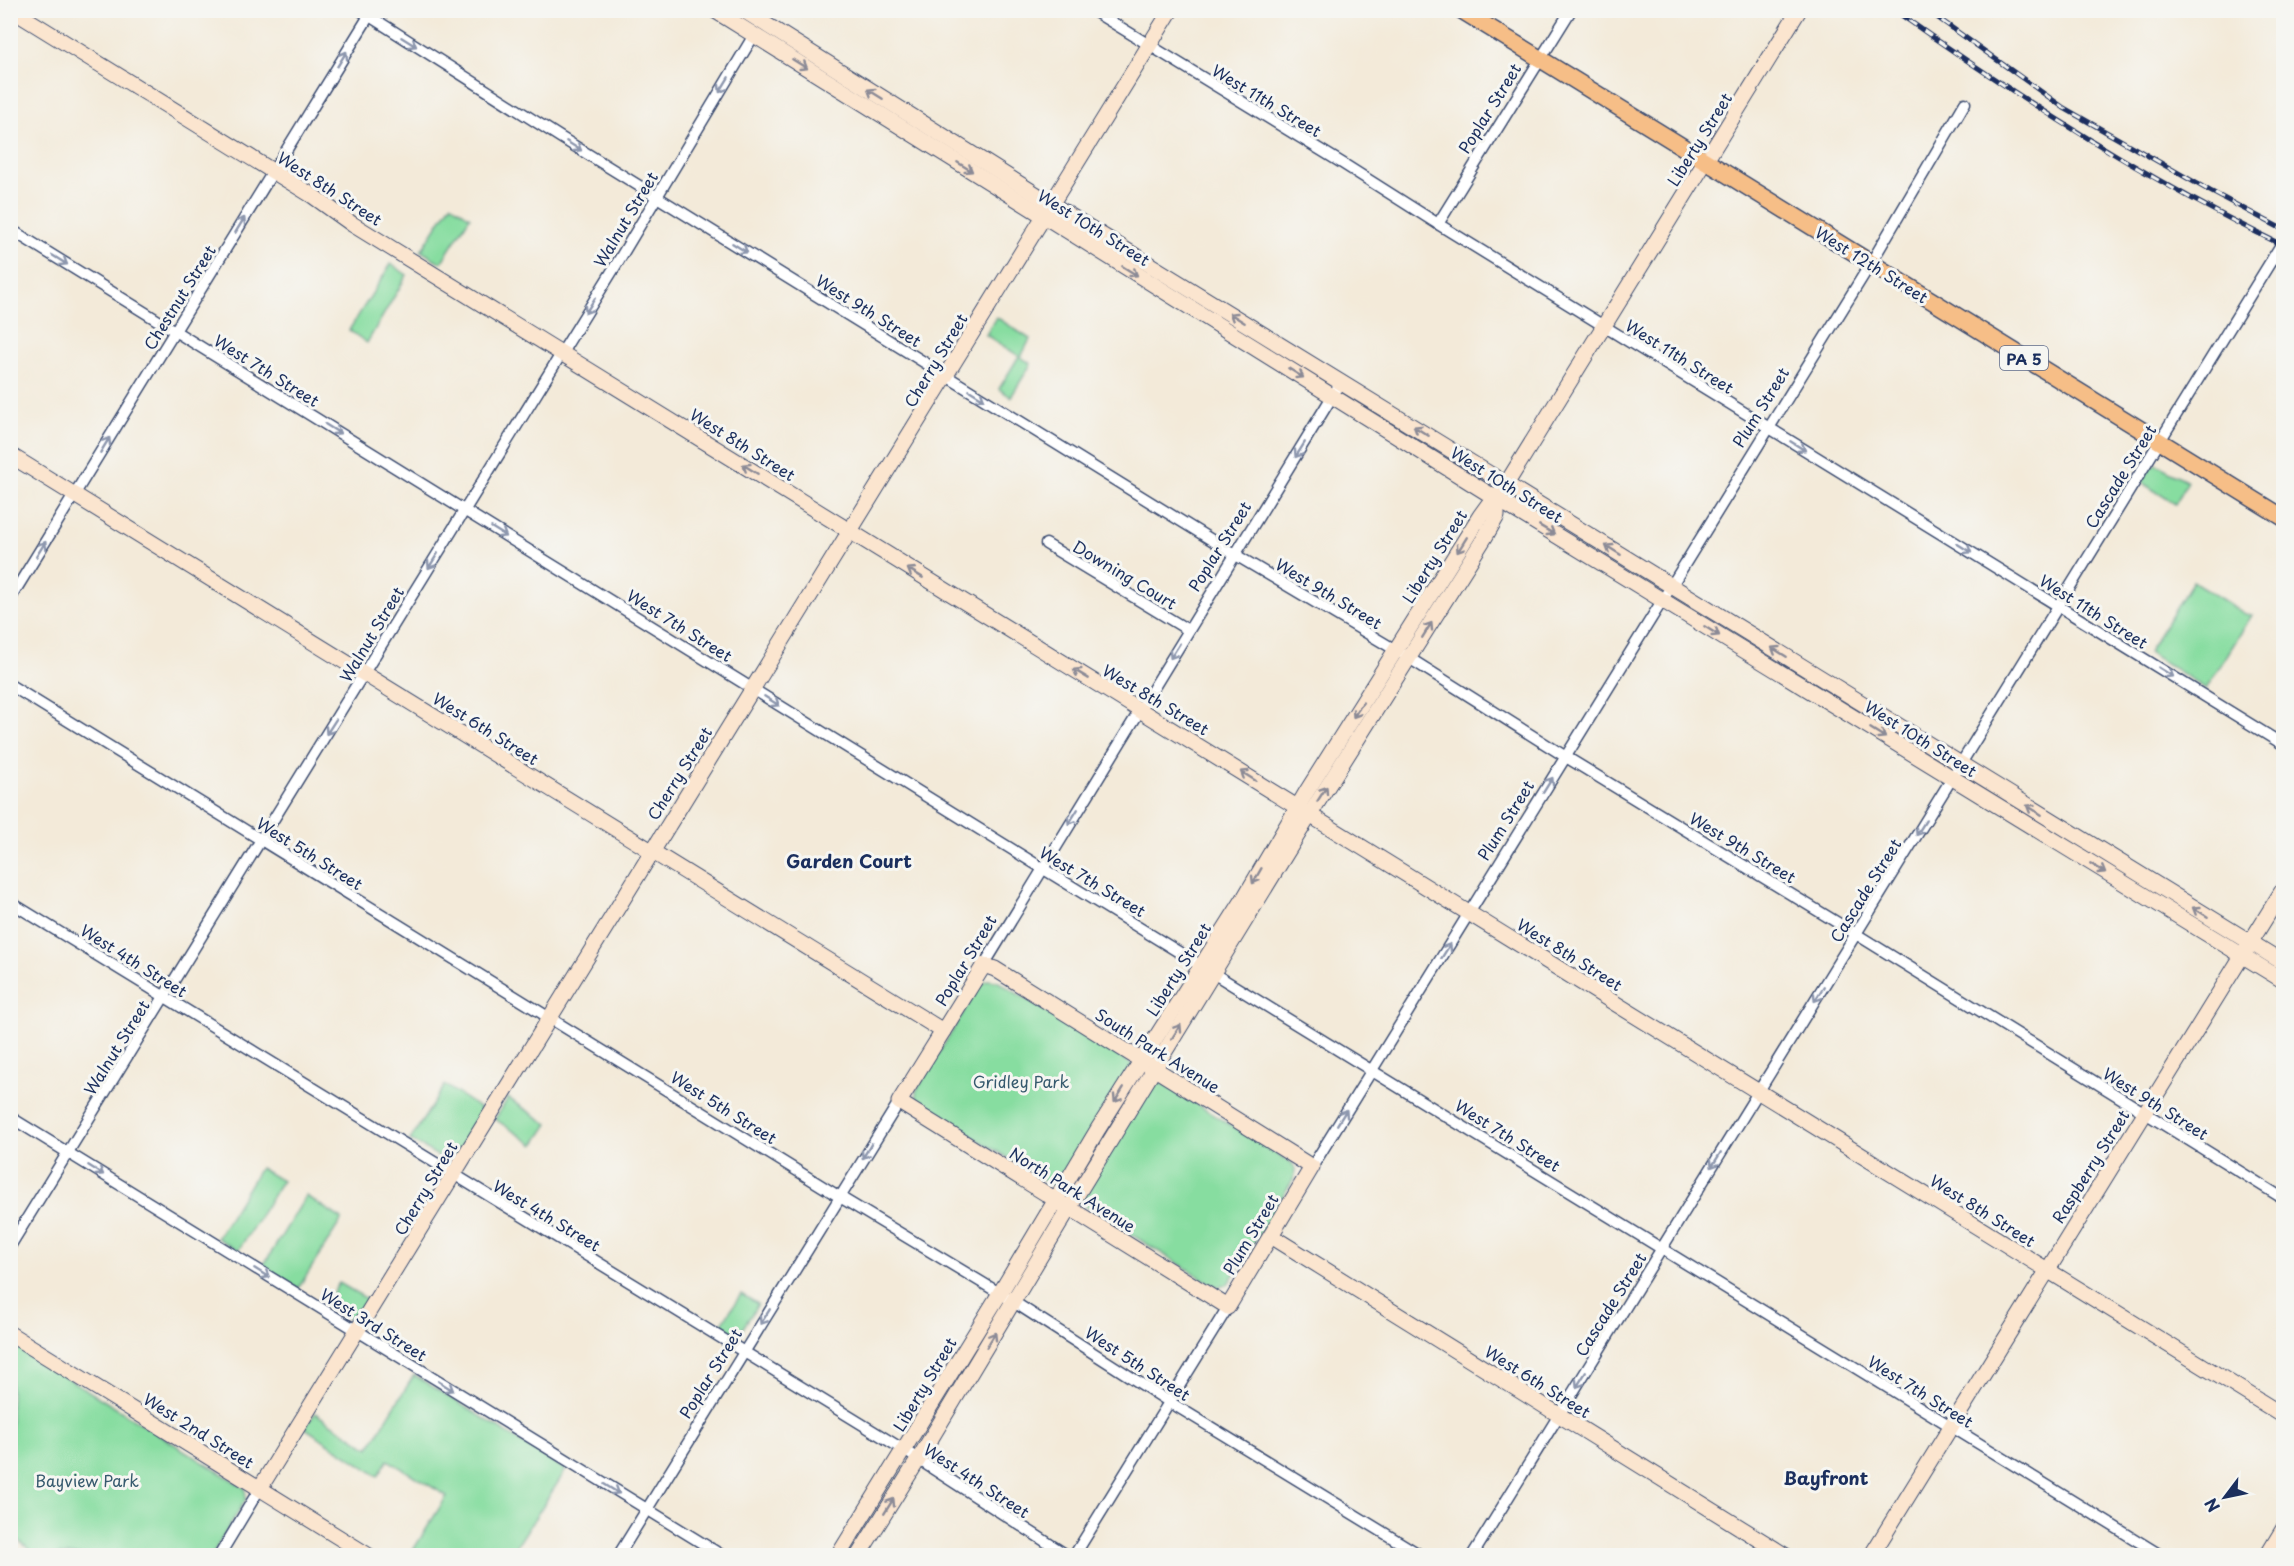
<svg xmlns="http://www.w3.org/2000/svg" width="2294" height="1566" font-family="'Playpen Sans',sans-serif">
<style>
.green{fill:#87dda0;stroke:#51867f;stroke-width:1.5}
.lines{fill:none;stroke-linecap:round;stroke-linejoin:round}
.street-casing{stroke:#3b4b70;stroke-width:13}
.secondary-casing{stroke:#3b4b70;stroke-width:17}
.primary-casing{stroke:#3b4b70;stroke-width:19}
.street{stroke:#fff;stroke-width:10}
.secondary{stroke:#fbe5cf;stroke-width:15}
.primary{stroke:#f6be87;stroke-width:16}
.rail-casing{stroke:#1b2f5e;stroke-width:5}
.rail{stroke:#f6f6f2;stroke-width:3;stroke-dasharray:9;stroke-linecap:butt}
.oneway{stroke:#8d97ae}
.oneway2{stroke:#8b8a96}
.labels{text-anchor:middle;dominant-baseline:central;stroke-width:6;stroke-linejoin:round;paint-order:stroke}
.shield{fill:#f6f6f2;stroke:#5d6b8a;stroke-width:1.5}
.shield-label{font-size:15px;font-weight:bold;fill:#1b2f5e}
.street-label{font-size:16px;fill:#1b2f5e;stroke:#f6f6f2}
.park-label{font-size:16px;fill:#365a6e;stroke:#f6f6f2}
.neighbourhood-label{font-size:18px;font-weight:bold;fill:#1b2f5e;stroke:#f6f6f2}
</style>
<rect width="100%" height="100%" fill="#f6f6f2"/>
<filter id="ink" filterUnits="userSpaceOnUse"><feTurbulence type="fractalNoise" baseFrequency=".0167" numOctaves="2"/><feDisplacementMap in="SourceGraphic" scale="12" xChannelSelector="R" yChannelSelector="G"/><feConvolveMatrix kernelMatrix="1 2 1 2 8 2 1 2 1" color-interpolation-filters="sRGB"/></filter>
<filter id="wash" filterUnits="userSpaceOnUse"><feTurbulence type="fractalNoise" baseFrequency=".008" numOctaves="4" result="noise"/><feDisplacementMap in="SourceGraphic" scale="24" xChannelSelector="R" yChannelSelector="G"/><feGaussianBlur stdDeviation="1.35" result="paint"/><feColorMatrix in="noise" values="0 0 0 0 0 0 0 0 0 0 0 0 0 0 0 0 0 1.4 0 .05"/><feComposite in="paint" operator="in"/></filter>
<g filter="url(#wash)">
<rect width="100%" height="100%" fill="#f3ead9"/>
<g class="green">
<path d="M451,204L470,217L441,263L421,251Z"/>
<path d="M391,264L407,275L367,343L349,330Z"/>
<path d="M996,317L1030,339L1021,357L1031,364L1011,397L999,389L1019,356L986,335Z"/>
<path d="M2156,464L2188,481L2175,504L2141,482L2151,467Z"/>
<path d="M2193,581L2245,614L2252,615L2206,689L2148,652Z"/>
<path d="M987,980L997,981L1292,1163L1295,1169L1294,1178L1228,1284L1220,1287L1213,1285L917,1102L916,1091L980,985Z"/>
<path d="M445,1085L484,1111L454,1159L448,1162L410,1140Z"/>
<path d="M508,1098L548,1124L534,1145L495,1119Z"/>
<path d="M260,1168L282,1181L238,1251L217,1238Z"/>
<path d="M306,1196L342,1219L298,1289L263,1266Z"/>
<path d="M339,1283L369,1300L355,1320L353,1321L325,1305Z"/>
<path d="M741,1294L758,1304L738,1336L721,1325Z"/>
<path d="M11,1343L245,1488L246,1499L212,1555H36L11,1534Z"/>
<path d="M414,1375L566,1470L511,1555H410L447,1496L388,1460L378,1476L305,1428L315,1413L369,1448Z"/>
</g>
</g>
<g filter="url(#ink)">
<g class="lines">
<g class="street-casing">
<g id="street">
<path d="M360,10L560,137L1244,560L1409,658L1566,757L1856,934L2284,1199"/>
<path d="M1092,10L1342,163L1438,224L2284,745"/>
<path d="M1438,224L1571,10"/>
<path d="M10,229L1042,868L2162,1556"/>
<path d="M1046,544L1188,630"/>
<path d="M10,599L372,11"/>
<path d="M10,685L830,1191L1006,1297L1168,1401L1422,1556"/>
<path d="M10,902L904,1450L1068,1556"/>
<path d="M984,965L1341,382"/>
<path d="M10,1117L723,1556"/>
<path d="M1312,1167L1871,263L1965,103"/>
<path d="M10,1246L616,265L754,35"/>
<path d="M219,1556L260,1488"/>
<path d="M618,1556L899,1102"/>
<path d="M1074,1556L1228,1307"/>
<path d="M1472,1556L2284,240"/>
</g>
</g>
<g class="secondary-casing">
<g id="secondary">
<path d="M12,10L313,196L352,224L2284,1416"/>
<path d="M714,10L1497,499L2284,981"/>
<path d="M743,10L1069,215L2284,963"/>
<path d="M10,455L943,1031"/>
<path d="M984,965L995,969L1312,1167L1228,1307L899,1102Z"/>
<path d="M1271,1236L1786,1556"/>
<path d="M10,1334L369,1556"/>
<path d="M260,1488L1171,10"/>
<path d="M838,1556L1005,1285L1098,1129L1243,900L1307,791L1480,516L1488,505L1497,499L1799,10"/>
<path d="M858,1556L918,1460L1077,1195L1317,803L1485,537L1497,516V499"/>
<path d="M1871,1556L2284,888"/>
<path d="M2267,1556L2284,1528"/>
</g>
</g>
<g class="primary-casing">
<path id="primary" d="M1461,10L2284,518"/>
</g>
<use href="#street" class="street"/>
<use href="#secondary" class="secondary"/>
<use href="#primary" class="primary"/>
<g class="rail-casing">
<g id="rail">
<path d="M1894,10C2018,98 2147,180 2284,246"/>
<path d="M1927,10L2064,108L2210,191L2284,230"/>
</g>
</g>
<use href="#rail" class="rail"/>
</g>
<defs><path id="oneway-shaft" d="M-6 0H5M1.5-3L5.5 0L1.5 3" fill="none" stroke-width="1.6" stroke-linecap="round" stroke-linejoin="round" transform="scale(1.5)"/></defs>
<g class="oneway">
<use href="#oneway-shaft" transform="translate(409 42) rotate(32)"/>
<use href="#oneway-shaft" transform="translate(342 59) rotate(-59)"/>
<use href="#oneway-shaft" transform="translate(724 85) rotate(121)"/>
<use href="#oneway-shaft" transform="translate(574 146) rotate(32)"/>
<use href="#oneway-shaft" transform="translate(240 225) rotate(-59)"/>
<use href="#oneway-shaft" transform="translate(740 248) rotate(32)"/>
<use href="#oneway-shaft" transform="translate(60 260) rotate(32)"/>
<use href="#oneway-shaft" transform="translate(590 306) rotate(122)"/>
<use href="#oneway-shaft" transform="translate(977 395) rotate(32)"/>
<use href="#oneway-shaft" transform="translate(333 429) rotate(32)"/>
<use href="#oneway-shaft" transform="translate(105 445) rotate(-59)"/>
<use href="#oneway-shaft" transform="translate(1798 446) rotate(32)"/>
<use href="#oneway-shaft" transform="translate(1300 450) rotate(122)"/>
<use href="#oneway-shaft" transform="translate(499 532) rotate(32)"/>
<use href="#oneway-shaft" transform="translate(1964 548) rotate(32)"/>
<use href="#oneway-shaft" transform="translate(41 549) rotate(-58)"/>
<use href="#oneway-shaft" transform="translate(433 561) rotate(122)"/>
<use href="#oneway-shaft" transform="translate(1175 651) rotate(122)"/>
<use href="#oneway-shaft" transform="translate(2166 672) rotate(32)"/>
<use href="#oneway-shaft" transform="translate(772 701) rotate(32)"/>
<use href="#oneway-shaft" transform="translate(331 727) rotate(123)"/>
<use href="#oneway-shaft" transform="translate(1548 785) rotate(-58)"/>
<use href="#oneway-shaft" transform="translate(1073 817) rotate(122)"/>
<use href="#oneway-shaft" transform="translate(1921 828) rotate(122)"/>
<use href="#oneway-shaft" transform="translate(1446 951) rotate(-58)"/>
<use href="#oneway-shaft" transform="translate(1819 994) rotate(122)"/>
<use href="#oneway-shaft" transform="translate(1342 1117) rotate(-58)"/>
<use href="#oneway-shaft" transform="translate(867 1151) rotate(121)"/>
<use href="#oneway-shaft" transform="translate(1716 1160) rotate(122)"/>
<use href="#oneway-shaft" transform="translate(96 1170) rotate(32)"/>
<use href="#oneway-shaft" transform="translate(262 1273) rotate(32)"/>
<use href="#oneway-shaft" transform="translate(765 1317) rotate(122)"/>
<use href="#oneway-shaft" transform="translate(1581 1380) rotate(122)"/>
<use href="#oneway-shaft" transform="translate(446 1386) rotate(32)"/>
<use href="#oneway-shaft" transform="translate(612 1489) rotate(32)"/>
</g>
<g class="oneway2">
<use href="#oneway-shaft" transform="translate(800 64) rotate(32)"/>
<use href="#oneway-shaft" transform="translate(875 94) rotate(-148)"/>
<use href="#oneway-shaft" transform="translate(965 167) rotate(32)"/>
<use href="#oneway-shaft" transform="translate(1130 271) rotate(32)"/>
<use href="#oneway-shaft" transform="translate(1237 318) rotate(-148)"/>
<use href="#oneway-shaft" transform="translate(1296 373) rotate(32)"/>
<use href="#oneway-shaft" transform="translate(1421 431) rotate(-148)"/>
<use href="#oneway-shaft" transform="translate(750 469) rotate(-148)"/>
<use href="#oneway-shaft" transform="translate(1547 530) rotate(31)"/>
<use href="#oneway-shaft" transform="translate(1462 545) rotate(122)"/>
<use href="#oneway-shaft" transform="translate(1613 550) rotate(-148)"/>
<use href="#oneway-shaft" transform="translate(915 573) rotate(-149)"/>
<use href="#oneway-shaft" transform="translate(1427 630) rotate(-58)"/>
<use href="#oneway-shaft" transform="translate(1712 631) rotate(32)"/>
<use href="#oneway-shaft" transform="translate(1779 652) rotate(-148)"/>
<use href="#oneway-shaft" transform="translate(1081 674) rotate(-149)"/>
<use href="#oneway-shaft" transform="translate(1358 710) rotate(123)"/>
<use href="#oneway-shaft" transform="translate(1878 733) rotate(32)"/>
<use href="#oneway-shaft" transform="translate(1248 776) rotate(-148)"/>
<use href="#oneway-shaft" transform="translate(1322 794) rotate(-57)"/>
<use href="#oneway-shaft" transform="translate(2034 810) rotate(-148)"/>
<use href="#oneway-shaft" transform="translate(2098 868) rotate(31)"/>
<use href="#oneway-shaft" transform="translate(1257 876) rotate(120)"/>
<use href="#oneway-shaft" transform="translate(2200 912) rotate(-148)"/>
<use href="#oneway-shaft" transform="translate(1176 1032) rotate(-58)"/>
<use href="#oneway-shaft" transform="translate(1119 1095) rotate(122)"/>
<use href="#oneway-shaft" transform="translate(991 1340) rotate(-59)"/>
<use href="#oneway-shaft" transform="translate(889 1506) rotate(-58)"/>
</g>
</g>
<g class="labels">
<rect class="shield" x="2000" y="346" width="48" height="24" rx="4.5"/>
<g class="shield-label">
<text x="2024" y="358">PA 5</text>
</g>
<g class="street-label">
<text transform="translate(1267 100) rotate(31)">West 11th Street</text>
<text transform="translate(1489 108) rotate(-58)">Poplar Street</text>
<text transform="translate(1699 139) rotate(-58)">Liberty Street</text>
<text transform="translate(330 188) rotate(33)">West 8th Street</text>
<text transform="translate(625 219) rotate(-59)">Walnut Street</text>
<text transform="translate(1094 227) rotate(32)">West 10th Street</text>
<text transform="translate(1872 264) rotate(32)">West 12th Street</text>
<text transform="translate(179 297) rotate(-58)">Chestnut Street</text>
<text transform="translate(869 310) rotate(32)">West 9th Street</text>
<text transform="translate(1680 356) rotate(32)">West 11th Street</text>
<text transform="translate(935 360) rotate(-59)">Cherry Street</text>
<text transform="translate(267 370) rotate(32)">West 7th Street</text>
<text transform="translate(1760 407) rotate(-58)">Plum Street</text>
<text transform="translate(743 444) rotate(32)">West 8th Street</text>
<text transform="translate(2120 476) rotate(-58)">Cascade Street</text>
<text transform="translate(1507 484) rotate(32)">West 10th Street</text>
<text transform="translate(1219 546) rotate(-58)">Poplar Street</text>
<text transform="translate(1434 556) rotate(-58)">Liberty Street</text>
<text transform="translate(1125 574) rotate(31)">Downing Court</text>
<text transform="translate(1329 593) rotate(31)">West 9th Street</text>
<text transform="translate(2094 611) rotate(32)">West 11th Street</text>
<text transform="translate(680 625) rotate(32)">West 7th Street</text>
<text transform="translate(371 634) rotate(-59)">Walnut Street</text>
<text transform="translate(1156 699) rotate(31)">West 8th Street</text>
<text transform="translate(486 728) rotate(32)">West 6th Street</text>
<text transform="translate(1921 738) rotate(32)">West 10th Street</text>
<text transform="translate(679 773) rotate(-58)">Cherry Street</text>
<text transform="translate(1505 820) rotate(-58)">Plum Street</text>
<text transform="translate(1743 847) rotate(31)">West 9th Street</text>
<text transform="translate(310 853) rotate(32)">West 5th Street</text>
<text transform="translate(1093 881) rotate(31)">West 7th Street</text>
<text transform="translate(1865 890) rotate(-58)">Cascade Street</text>
<text transform="translate(1570 954) rotate(32)">West 8th Street</text>
<text transform="translate(134 960) rotate(32)">West 4th Street</text>
<text transform="translate(965 960) rotate(-59)">Poplar Street</text>
<text transform="translate(1178 969) rotate(-58)">Liberty Street</text>
<text transform="translate(116 1047) rotate(-58)">Walnut Street</text>
<text transform="translate(1158 1050) rotate(32)">South Park Avenue</text>
<text transform="translate(2156 1103) rotate(32)">West 9th Street</text>
<text transform="translate(724 1107) rotate(32)">West 5th Street</text>
<text transform="translate(1508 1135) rotate(32)">West 7th Street</text>
<text transform="translate(2090 1166) rotate(-58)">Raspberry Street</text>
<text transform="translate(425 1188) rotate(-59)">Cherry Street</text>
<text transform="translate(1073 1189) rotate(32)">North Park Avenue</text>
<text transform="translate(1983 1210) rotate(32)">West 8th Street</text>
<text transform="translate(547 1215) rotate(31)">West 4th Street</text>
<text transform="translate(1250 1234) rotate(-59)">Plum Street</text>
<text transform="translate(1610 1304) rotate(-58)">Cascade Street</text>
<text transform="translate(374 1324) rotate(32)">West 3rd Street</text>
<text transform="translate(1138 1363) rotate(33)">West 5th Street</text>
<text transform="translate(710 1373) rotate(-58)">Poplar Street</text>
<text transform="translate(1538 1381) rotate(32)">West 6th Street</text>
<text transform="translate(924 1384) rotate(-59)">Liberty Street</text>
<text transform="translate(1921 1391) rotate(32)">West 7th Street</text>
<text transform="translate(199 1430) rotate(32)">West 2nd Street</text>
<text transform="translate(977 1480) rotate(33)">West 4th Street</text>
</g>
<g class="park-label">
<text x="1021" y="1081">Gridley Park</text>
<text x="87" y="1480">Bayview Park</text>
</g>
<g class="neighbourhood-label">
<text x="849" y="860">Garden Court</text>
<text x="1826" y="1477">Bayfront</text>
</g>
</g>
<rect width="2294" height="1566" fill="none" stroke="#f6f6f2" stroke-width="36"/>
<g transform="translate(2225 1497) rotate(238)" stroke="#f6f6f2" stroke-width="4.5" paint-order="stroke">
<path d="M0-4.5L10 22L0 15L-10 22Z" fill="#1b2f5e"/>
<text y="-9" font-size="16" font-weight="bold" text-anchor="middle" fill="#1b2f5e">N</text>
</g>
</svg>
